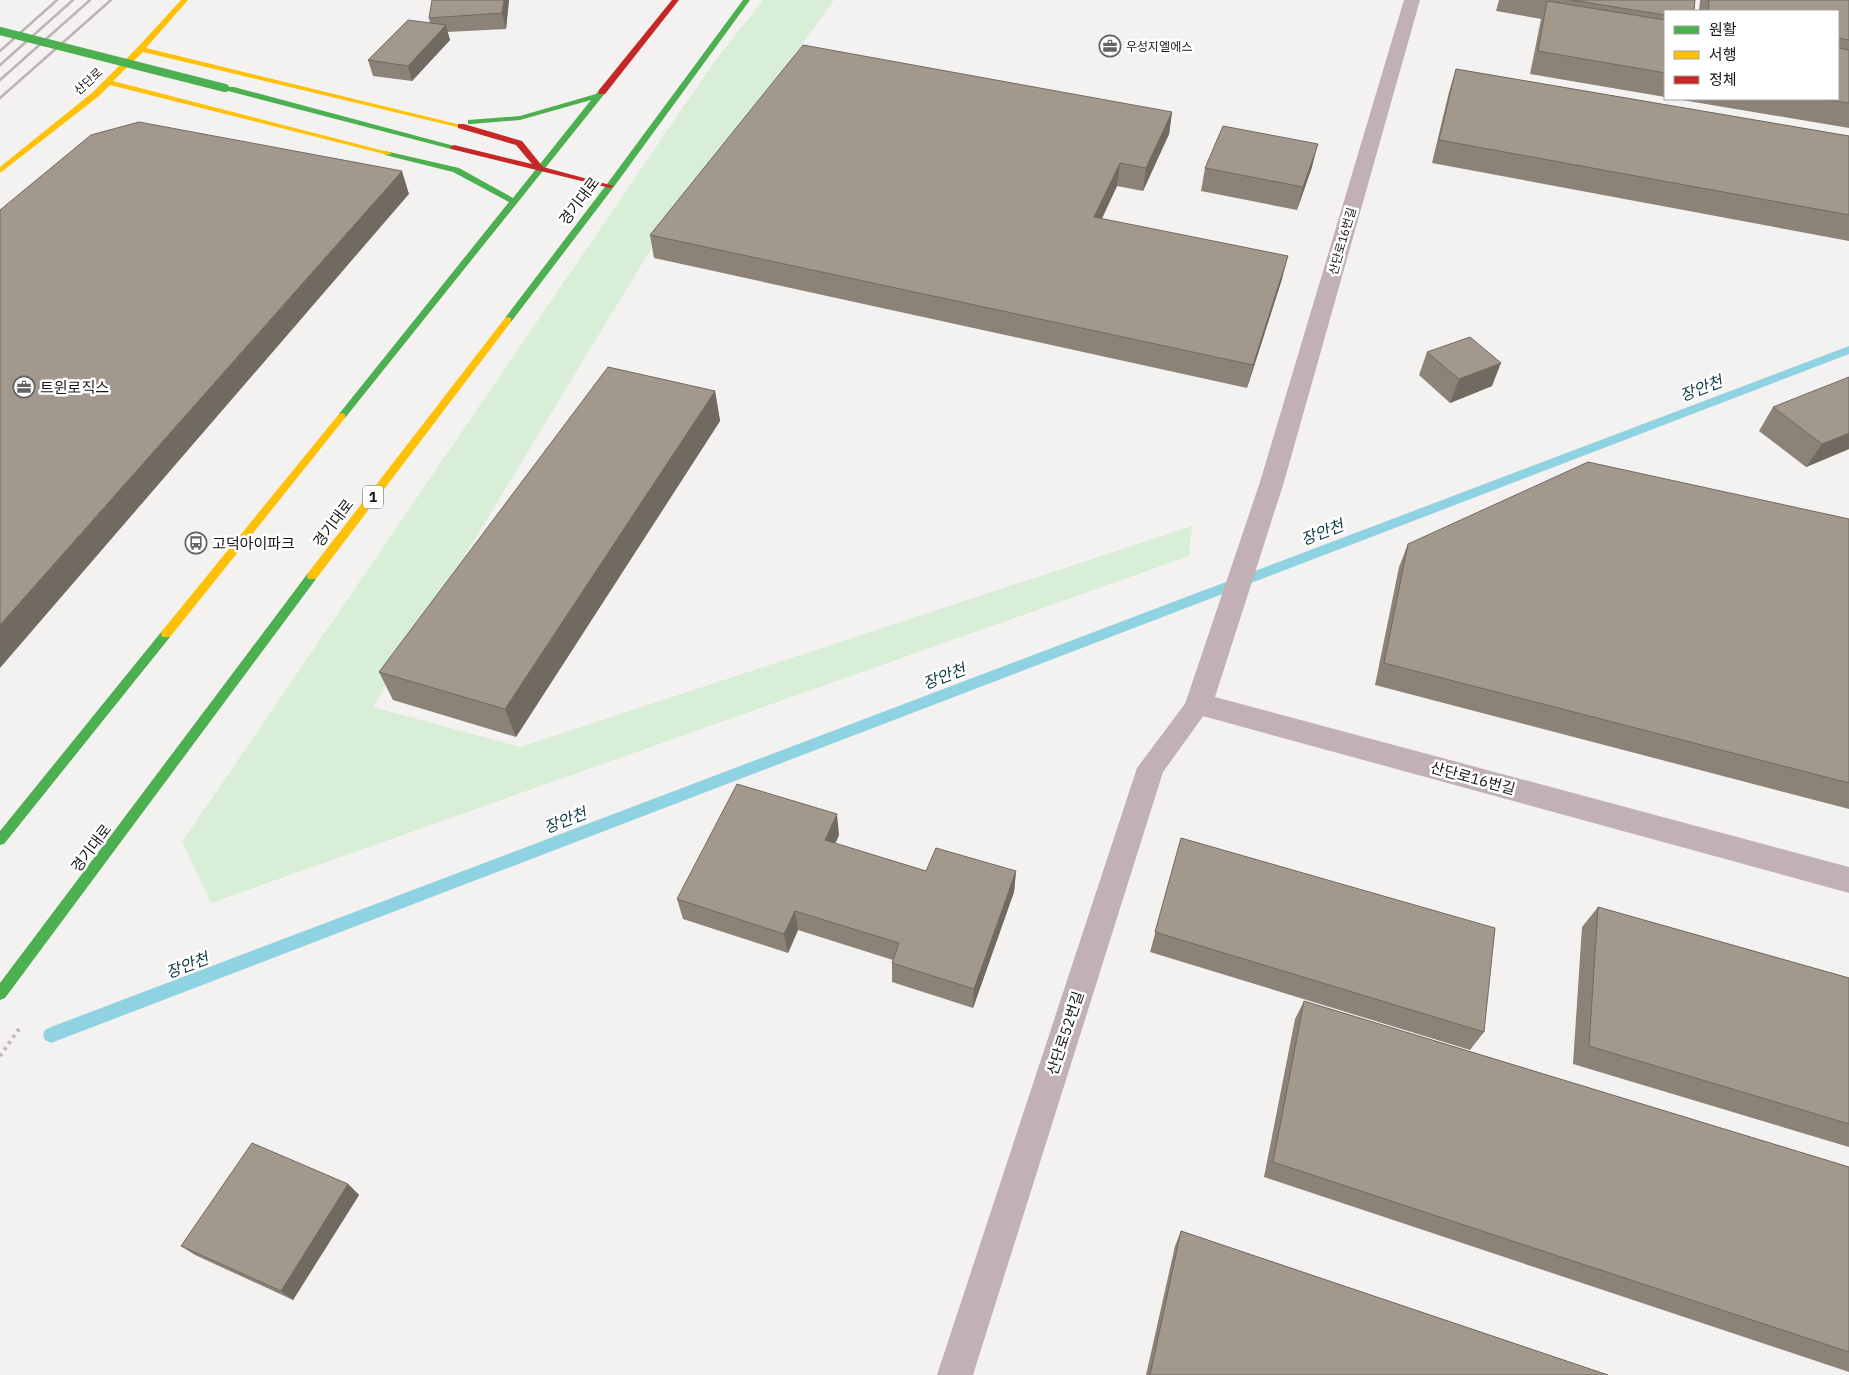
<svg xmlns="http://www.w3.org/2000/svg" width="1849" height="1375" font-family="'IBM Plex Sans','Noto Sans KR',sans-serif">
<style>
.green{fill:#d9eed7}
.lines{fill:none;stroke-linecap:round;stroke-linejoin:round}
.stream{fill:#8fd2e1;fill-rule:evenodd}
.path{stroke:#beb6b7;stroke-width:4;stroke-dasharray:3 4.5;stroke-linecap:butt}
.lane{fill:#c2b1b4;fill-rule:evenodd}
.street{fill:#c2b1b4;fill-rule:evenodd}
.fast{fill:#4caf50;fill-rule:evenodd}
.slow{fill:#ffc107;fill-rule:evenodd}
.jam{fill:#c62828;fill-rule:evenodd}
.rail{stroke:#bdb3b4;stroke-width:2.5}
.fast-bridge{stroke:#4caf50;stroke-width:8}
.wall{fill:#8b8378}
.shaded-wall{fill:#716a61}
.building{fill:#a2988b;stroke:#716a61}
.labels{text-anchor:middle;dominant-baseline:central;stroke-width:5;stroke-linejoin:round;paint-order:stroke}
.far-poi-label{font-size:12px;fill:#171615;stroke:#fff;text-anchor:start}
.far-street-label{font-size:12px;fill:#171615;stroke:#fff}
.shield{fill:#fff;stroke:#5d5c5b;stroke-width:1}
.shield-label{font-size:14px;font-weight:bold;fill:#171615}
.street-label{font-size:15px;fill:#171615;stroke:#fff}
.poi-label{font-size:15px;fill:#171615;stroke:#fff;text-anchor:start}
.water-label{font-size:16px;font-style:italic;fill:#0f3c46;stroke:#fff}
</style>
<rect width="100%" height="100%" fill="#f4f2f0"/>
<path class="green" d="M763,0H834L646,257L373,707L520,747L1192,526L1189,556L211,903L182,842L714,62Z"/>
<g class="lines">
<path class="stream" d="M1849,346V354L51,1043L45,1040L43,1035L45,1030L51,1027Z"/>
<path class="path" d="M0,1056L19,1029"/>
<path class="lane" d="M1199,693L1208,697L1212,704L1163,772L973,1375H937L1137,768L1190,697Z"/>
<path class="street" d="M1404,0H1420L1284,482L1215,697L1849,867V893L1199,715L1189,712L1185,704L1260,482Z"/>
<g class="fast">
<path d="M743,0H750L613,188L511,322H505V318L607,184Z"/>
<path d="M228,87H234L458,147L451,149L228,91Z"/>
<path d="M599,90L606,92L345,418H339V414L509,202L453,172L385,155V151L459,168L513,198L591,100L520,120L471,124H468V120L520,116L596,94Z"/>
<path d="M312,572L316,573L317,576L316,579L5,998L0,1000V983L308,573Z"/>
<path d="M166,630L171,634L170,637L4,844L0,845V831L162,631Z"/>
</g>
<g class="slow">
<path d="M181,0H188L146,48L465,126L461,128L143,52L113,81L392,153L388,155L110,85L99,96L0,173V167L93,92L138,47Z"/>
<path d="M508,317L511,318V322L316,579H308L307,576L308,573L505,318Z"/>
<path d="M342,413L345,414V418L170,637H162L161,634L162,631L339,414Z"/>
</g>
<g class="jam">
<path d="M672,0H679L605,94H599V90Z"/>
<path d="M458,124H464L522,141L543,167L614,186L610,188L451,149L450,147L454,145L532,164L516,145L458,128Z"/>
</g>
<g class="rail">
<path d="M0,51L57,0"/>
<path d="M0,65L73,0"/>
<path d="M0,80L90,0"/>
<path d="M0,98L111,0"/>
</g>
<path class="fast-bridge" d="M0,31L225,88"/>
</g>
<g class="wall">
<path d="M432,0H509L506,29L447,32L450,40L412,81L373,76L368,60L430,23L429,18Z"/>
<path d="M1499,0H1695L1665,11V97L1530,74L1541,19L1496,11Z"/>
<path d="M1700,0H1849V128L1676,99H1838V11H1699Z"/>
<path d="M1456,69L1849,136V241L1432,163L1449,92Z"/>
<path d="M1172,112L1169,134L1143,191L1117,186L1102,219L1282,279L1247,388L654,258L650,235Z"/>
<path d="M1312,167L1297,210L1201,191L1205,168Z"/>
<path d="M1427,352L1492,386L1450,403L1419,375Z"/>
<path d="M715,391L720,421L516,737L393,700L379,672Z"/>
<path d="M1773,407L1849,449L1806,467L1759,431Z"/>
<path d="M1849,519V809L1375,685L1399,567L1408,544Z"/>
<path d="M839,835L835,844L926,871H1016L1014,892L973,1008L892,982V963L893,960L798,930L788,953L683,919L677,899Z"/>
<path d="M1181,838L1484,1032L1470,1050L1150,952Z"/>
<path d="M1598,907L1849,978V1147L1573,1064L1582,927Z"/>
<path d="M1304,1001L1849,1167V1372L1264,1177L1295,1019Z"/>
<path d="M348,1184L359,1195L293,1300L195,1255L181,1246Z"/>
<path d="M1181,1231L1608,1375H1146L1175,1246Z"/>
</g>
<g class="shaded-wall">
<path d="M504,0H509L506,29L502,13Z"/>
<path d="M446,25L450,40L412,81L408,66Z"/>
<path d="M1172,112L1169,134L1143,191L1146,168Z"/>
<path d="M1318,144L1312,167L1297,210L1303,187Z"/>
<path d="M1120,163L1117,186L1091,240L1094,217Z"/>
<path d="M402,171L409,194L0,668V625Z"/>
<path d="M1288,256L1282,279L1247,388L1253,365Z"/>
<path d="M1501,363L1492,386L1450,403L1459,379Z"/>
<path d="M715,391L720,421L516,737L505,709Z"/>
<path d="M1849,433V449L1806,467L1822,444Z"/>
<path d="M837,814L839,835L827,861L825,840Z"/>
<path d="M1016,871L1014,892L973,1008L974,989Z"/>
<path d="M795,911L798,930L788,953L784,934Z"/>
<path d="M348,1184L359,1195L293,1300L281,1291Z"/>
</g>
<g class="building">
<path d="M432,0H504L502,13L429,18Z"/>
<path d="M1571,0H1695L1694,11H1665V15Z"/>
<path d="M1709,0H1849V40L1838,38V11H1708Z"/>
<path d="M1547,1L1665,20V73L1538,51Z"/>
<path d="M408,20L446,25L408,66L368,60Z"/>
<path d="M803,45L1172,112L1146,168L1120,163L1094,217L1288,256L1253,365L650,235Z"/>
<path d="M1838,48L1849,50V103L1821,99H1838Z"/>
<path d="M1456,69L1849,136V215L1439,140Z"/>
<path d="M139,122L402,171L0,625V210L91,135Z"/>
<path d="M1223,126L1318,144L1303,187L1205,168Z"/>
<path d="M1470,337L1501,363L1459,379L1427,352Z"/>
<path d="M608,367L715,391L505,709L379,672Z"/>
<path d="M1849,377V433L1822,444L1773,407Z"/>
<path d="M1588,462L1849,519V783L1384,663L1408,544Z"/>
<path d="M737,784L837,814L825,840L926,871L936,848L1016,871L974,989L892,963L899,943L795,911L784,934L677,899Z"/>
<path d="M1181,838L1495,928L1484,1032L1155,932Z"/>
<path d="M1598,907L1849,978V1124L1589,1046Z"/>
<path d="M1304,1001L1849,1167V1352L1273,1162Z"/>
<path d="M252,1143L348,1184L281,1291L181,1246Z"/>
<path d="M1181,1231L1608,1375H1150Z"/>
</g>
<defs>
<g id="office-ring" transform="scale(1.125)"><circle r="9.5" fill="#fff" stroke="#646362" stroke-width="1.5"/><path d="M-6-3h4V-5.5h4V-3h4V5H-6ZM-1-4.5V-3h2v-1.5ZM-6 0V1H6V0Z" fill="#646362"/></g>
<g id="bus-ring" transform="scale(1.125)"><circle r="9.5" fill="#fff" stroke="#646362" stroke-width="1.5"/><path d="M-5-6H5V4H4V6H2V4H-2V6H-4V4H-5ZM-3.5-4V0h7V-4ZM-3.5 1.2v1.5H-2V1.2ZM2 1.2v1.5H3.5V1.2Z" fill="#646362"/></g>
</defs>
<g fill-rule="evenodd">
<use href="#office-ring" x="1110" y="46"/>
<use href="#office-ring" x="24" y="387"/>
<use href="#bus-ring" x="196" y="543"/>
</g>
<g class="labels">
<g class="far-poi-label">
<text x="1126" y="46">우성지엘에스</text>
</g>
<g class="far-street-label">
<text transform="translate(88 81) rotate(-42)">산단로</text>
<text transform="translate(1342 241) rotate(-74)">산단로16번길</text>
</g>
<rect class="shield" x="363" y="485.5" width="20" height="23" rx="4"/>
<g class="shield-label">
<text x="373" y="497">1</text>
</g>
<g class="street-label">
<text transform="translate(579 201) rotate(-53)">경기대로</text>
<text transform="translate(333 523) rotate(-53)">경기대로</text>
<text transform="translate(1473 778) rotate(15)">산단로16번길</text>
<text transform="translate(91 848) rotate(-53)">경기대로</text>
<text transform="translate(1065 1033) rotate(-72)">산단로52번길</text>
</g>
<g class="poi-label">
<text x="40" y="387">트윈로직스</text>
<text x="212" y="543">고덕아이파크</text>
</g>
<g class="water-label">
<text transform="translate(1701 388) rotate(-21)">장안천</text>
<text transform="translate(1322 532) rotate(-21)">장안천</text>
<text transform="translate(944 676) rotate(-21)">장안천</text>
<text transform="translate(565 820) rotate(-21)">장안천</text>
<text transform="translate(187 965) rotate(-21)">장안천</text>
</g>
</g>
<rect x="1664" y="10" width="175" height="90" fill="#ffffff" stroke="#a2a2a1"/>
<rect x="1674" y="26" width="25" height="8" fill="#4caf50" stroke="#a2a2a1"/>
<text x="1709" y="35" font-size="15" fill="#171615">원활</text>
<rect x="1674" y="51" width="25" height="8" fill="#ffc107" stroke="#a2a2a1"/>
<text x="1709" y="60" font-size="15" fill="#171615">서행</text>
<rect x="1674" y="76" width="25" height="8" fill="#c62828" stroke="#a2a2a1"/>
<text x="1709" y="85" font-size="15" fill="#171615">정체</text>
</svg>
